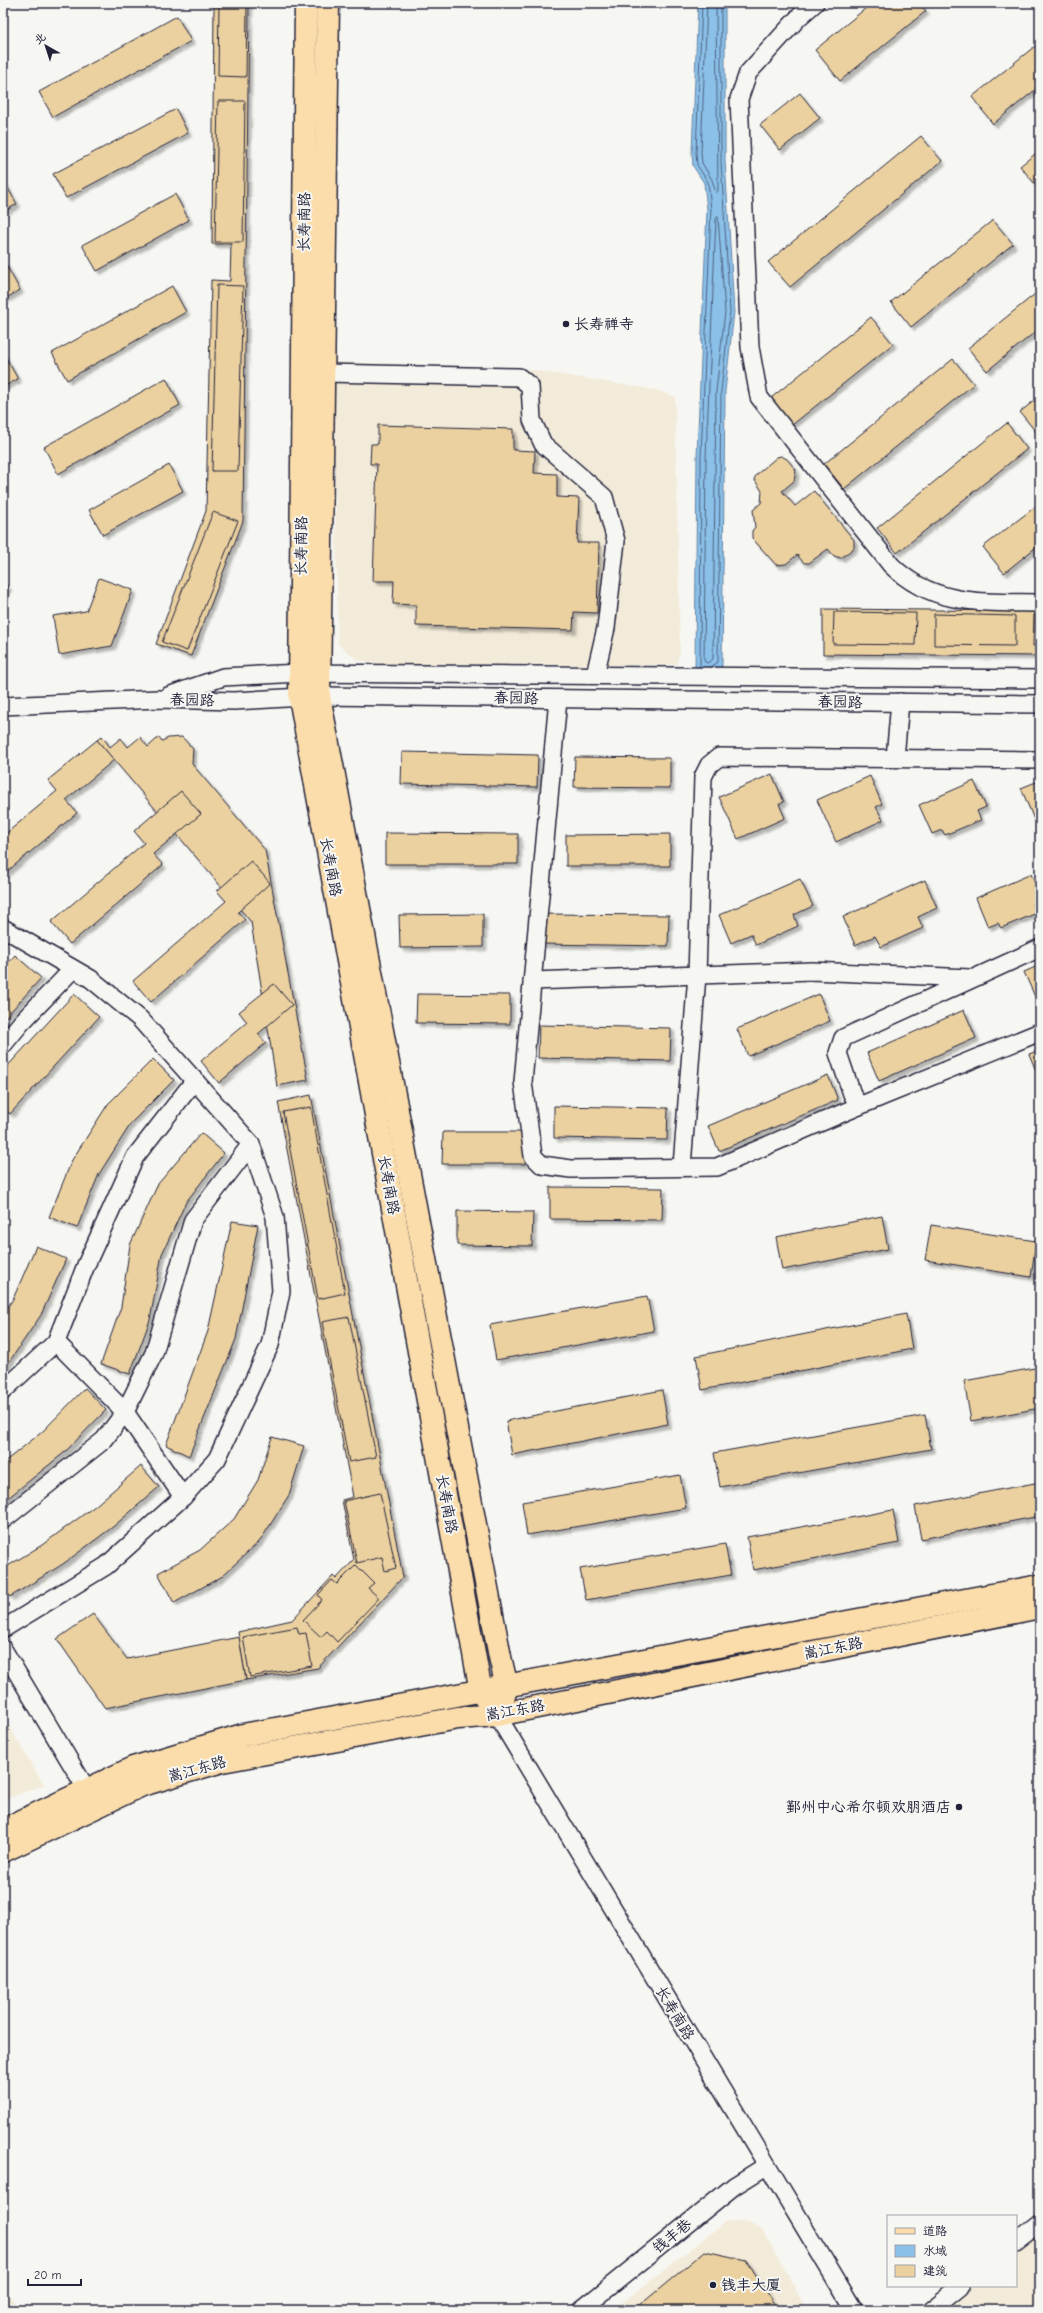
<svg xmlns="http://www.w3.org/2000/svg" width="1043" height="2313" font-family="'Comic Neue','LXGW WenKai TC',sans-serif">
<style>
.built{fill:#f3ebd9}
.water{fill:#8bc0e8;stroke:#6181a3}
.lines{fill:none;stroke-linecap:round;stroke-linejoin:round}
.shore{stroke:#4c6180;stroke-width:1}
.building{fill:#ebd1a0;stroke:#22223b;filter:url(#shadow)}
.minor-casing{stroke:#22223b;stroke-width:20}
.major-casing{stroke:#22223b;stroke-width:25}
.minor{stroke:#f6f6f2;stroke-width:17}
.major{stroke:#fbddab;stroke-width:22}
.poi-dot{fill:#22223b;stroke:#f6f6f2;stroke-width:1.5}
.labels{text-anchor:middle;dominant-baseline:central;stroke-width:4;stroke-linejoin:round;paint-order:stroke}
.street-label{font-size:15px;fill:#22223b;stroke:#f6f6f2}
.poi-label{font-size:15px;fill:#22223b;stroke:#f6f6f2;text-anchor:start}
</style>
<defs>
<filter id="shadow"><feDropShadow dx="3.5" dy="3.5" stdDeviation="1" flood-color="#0004"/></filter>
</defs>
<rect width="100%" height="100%" fill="#f6f6f2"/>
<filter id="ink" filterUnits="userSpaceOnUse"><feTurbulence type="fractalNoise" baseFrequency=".025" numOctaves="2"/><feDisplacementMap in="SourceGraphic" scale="8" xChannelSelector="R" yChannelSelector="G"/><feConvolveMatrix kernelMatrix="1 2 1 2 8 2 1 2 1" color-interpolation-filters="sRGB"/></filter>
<g filter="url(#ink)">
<g class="built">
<path d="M333,362L526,369L656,390L675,397L680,652L676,665L382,664L358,660L338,644Z"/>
<path d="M3,1716L44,1785L3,1800Z"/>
<path d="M1040,2211V2310H914L945,2286H1016V2230Z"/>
<path d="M745,2220L762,2229L807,2310H613L724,2223Z"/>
<path d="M3,2288L21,2310H3Z"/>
</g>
<path class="water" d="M698,3H725V161L734,312L725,391L722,666L709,672L695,670L697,457L707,209L704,183L693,166L692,153Z"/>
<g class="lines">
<g class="shore">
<path d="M707,3L701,153L702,163L712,180L716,193L718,191L716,3"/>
<path d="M718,217L725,312L716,391L713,659L707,663L704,661L706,457L716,219Z"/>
<path d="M700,667L701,457L711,209L708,182L697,165L696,153L702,3"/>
<path d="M711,667L718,662L721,391L730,312L721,161V3"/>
</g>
</g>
<g class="building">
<path d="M214,3H249L243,521L191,656L156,644L206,511L211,280L230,281L231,244H212Z"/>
<path d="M219,3H247L246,77L218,76Z"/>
<path d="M872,3H919L926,11L840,81L815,50Z"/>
<path d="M177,16L191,41L53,117L39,92Z"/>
<path d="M1040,42V86L993,124L972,97Z"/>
<path d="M800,93L820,118L780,150L760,125Z"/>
<path d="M218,101H245L243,242H215Z"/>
<path d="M176,109L188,133L66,198L53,174Z"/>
<path d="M921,136L942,161L790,287L768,262Z"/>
<path d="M1040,150V190L1020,166Z"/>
<path d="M3,180L17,204L3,212Z"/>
<path d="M175,194L189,220L97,271L82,245Z"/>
<path d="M993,220L1013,244L911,327L891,302Z"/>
<path d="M5,263L20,290L3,300V264Z"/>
<path d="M217,285L243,286L238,471H212Z"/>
<path d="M172,286L186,312L67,380L52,353Z"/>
<path d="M1040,290V328L987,371L968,348Z"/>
<path d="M871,317L893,344L792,425L771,398Z"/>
<path d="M3,353L18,379L3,387Z"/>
<path d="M953,359L974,384L844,489L824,464Z"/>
<path d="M166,378L180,405L58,474L44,447Z"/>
<path d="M1040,396V437L1020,412Z"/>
<path d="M1007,423L1027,449L897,553L877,528Z"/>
<path d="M378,425L513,429V450L535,451L534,473L557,474V497L579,498L577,543H599L597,613L574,612L573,630L416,626V605L393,604L394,581H373L377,464H370L371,444H378Z"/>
<path d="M781,456L787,459L796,470L794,481L782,491L795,506L814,491L854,540V548L841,558L834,556L828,549L809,563H804L797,555L786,564L776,565L752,538V531L755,527L753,510L761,503L762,491L754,479L757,474L777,457Z"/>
<path d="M169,465L183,491L103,535L89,510Z"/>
<path d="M1040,503V544L1004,573L983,547Z"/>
<path d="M213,512L238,521L187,651L162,642Z"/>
<path d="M99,578L133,590L112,646L59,655L53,616L86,611Z"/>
<path d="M3,585L8,586L3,600Z"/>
<path d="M823,609L1040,611V656L823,654Z"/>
<path d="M834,612L916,613L915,645L833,644Z"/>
<path d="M934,614L1015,616V646L934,645Z"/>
<path d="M1034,615H1040V646H1033Z"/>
<path d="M102,736L110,747L121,738L128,747L140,737L148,747L159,737L162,741L168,738L182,737L193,749L192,764L265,850L308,1080L277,1086L251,922L97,740Z"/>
<path d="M97,740L114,760L66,800L77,813L3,875V836L57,791L48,780Z"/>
<path d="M402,752L538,755L537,787L401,784Z"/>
<path d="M575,757L670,758V788L574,787Z"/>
<path d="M772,774L784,802L779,804L785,818L738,839L719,797Z"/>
<path d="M870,776L882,804L876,807L883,820L836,842L817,800Z"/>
<path d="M974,781L986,807L977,811L981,820L945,835L942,830L932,834L919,805Z"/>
<path d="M1036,782L1040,788V820L1035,822L1021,788Z"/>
<path d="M181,791L201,814L153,854L163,865L70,944L51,922L144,843L134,831Z"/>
<path d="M385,833L518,834V864H385Z"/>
<path d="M670,834V866H566V835Z"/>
<path d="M251,861L270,883L238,912L245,920L151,1002L133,981L226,901L217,891Z"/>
<path d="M1031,874L1040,894V901L1033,904L1037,913L1001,928L998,923L988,927L976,898Z"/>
<path d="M800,879L813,906L794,915L798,926L756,945L751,934L731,943L719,915Z"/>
<path d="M925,880L937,908L918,917L923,928L881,947L875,936L855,945L843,917Z"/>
<path d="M483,914V947L400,948L399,915Z"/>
<path d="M541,914L669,915L668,946L540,944Z"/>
<path d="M15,955L41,978L3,1020V968Z"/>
<path d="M1040,965V997L1036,999L1024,972Z"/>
<path d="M274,984L292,1005L258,1034L266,1043L219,1083L201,1061L247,1022L239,1012Z"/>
<path d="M74,994L99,1017L10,1114L3,1107V1071Z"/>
<path d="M417,994L510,995V1024L416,1023Z"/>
<path d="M819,994L830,1021L748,1056L737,1029Z"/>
<path d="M964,1010L976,1038L879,1081L867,1053Z"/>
<path d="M539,1025L671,1028L670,1061L538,1058Z"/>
<path d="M1040,1050V1080L1029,1054Z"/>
<path d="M153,1059L174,1080L132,1122L99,1174L77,1228L49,1217L72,1160L108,1104Z"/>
<path d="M828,1075L838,1100L719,1151L708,1126Z"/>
<path d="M311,1095L403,1577L318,1668L246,1680L238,1632L292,1620L333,1576L336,1579L354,1560L342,1500L353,1497L278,1102Z"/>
<path d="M554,1106L668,1108L667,1140L554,1138Z"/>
<path d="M311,1107L345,1293L318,1299L283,1112Z"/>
<path d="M443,1132H525V1164H442Z"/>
<path d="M201,1133L224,1153L186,1202L162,1254L150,1320L130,1374L101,1364L121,1307L130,1245L158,1184Z"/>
<path d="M550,1187L663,1188L662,1220L550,1219Z"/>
<path d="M457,1211L533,1212L532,1246L457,1245Z"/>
<path d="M882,1216L888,1249L782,1270L776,1237Z"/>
<path d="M232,1221L258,1225L236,1339L189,1456L166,1445L208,1331Z"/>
<path d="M931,1225L1036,1241L1031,1277L925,1260Z"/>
<path d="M36,1246L66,1259L41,1315L3,1371V1314L13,1299Z"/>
<path d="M647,1296L654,1331L496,1360L490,1325Z"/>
<path d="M906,1314L912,1349L702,1390L696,1356Z"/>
<path d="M349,1317L376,1457L349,1462L322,1322Z"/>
<path d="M1040,1367V1408L971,1421L964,1381Z"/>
<path d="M85,1388L106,1410L65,1452L3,1502V1463L42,1432Z"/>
<path d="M662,1390L668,1424L512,1455L506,1421Z"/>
<path d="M925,1415L931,1449L720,1487L714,1453Z"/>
<path d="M272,1437L304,1446L289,1495L260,1541L221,1577L174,1603L158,1573L200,1550L234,1519L258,1480Z"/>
<path d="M141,1466L159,1487L114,1526L63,1564L10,1597L3,1586V1569L42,1545L95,1506Z"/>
<path d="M680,1475L686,1508L527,1535L522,1502Z"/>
<path d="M1040,1482V1516L921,1539L915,1506Z"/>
<path d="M380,1493L396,1568L385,1571L382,1557L357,1563L344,1501Z"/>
<path d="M893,1510L899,1543L753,1570L747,1537Z"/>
<path d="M725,1544L731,1575L586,1600L580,1569Z"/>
<path d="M356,1565L374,1583L368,1588L379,1598L337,1642L327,1631L321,1637L303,1620L322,1600L318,1595L332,1580L337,1584Z"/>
<path d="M93,1614L127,1659L239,1637L246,1680L105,1708L57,1639Z"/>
<path d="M297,1627L299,1634L306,1633L312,1666L250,1677L243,1637Z"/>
<path d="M705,2251L746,2260L777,2310H634Z"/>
</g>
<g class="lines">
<g class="minor-casing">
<g id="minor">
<path d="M815,3L799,17L748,73L739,99L750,347L759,397L891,565C933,607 986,602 1040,603"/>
<path d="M324,373L519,377L530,386L532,420L543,444L604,497L616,541L606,628L595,675"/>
<path d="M168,696L223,677L299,673L1040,679"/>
<path d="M558,699L523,1082L533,1156L542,1165L571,1169L717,1167L859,1106"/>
<path d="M3,706L158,699L234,701L319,696L1040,704"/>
<path d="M895,758L900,702"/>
<path d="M3,928L91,979L140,1019L251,1144L275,1217L281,1291L270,1345L217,1459L183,1497L106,1566L3,1629"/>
<path d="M1040,948L843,1038L838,1053L852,1094L859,1106L1040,1032"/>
<path d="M532,981L812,971L970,978"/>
<path d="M3,1045L21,1023L73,969"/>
<path d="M682,1166L697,975L703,777L709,765L719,757L1040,760"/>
<path d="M56,1342L125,1412L183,1497"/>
<path d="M3,1391L56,1342L86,1265L135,1157L195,1080"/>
<path d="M3,1520L104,1440L125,1412L154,1353L193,1220L251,1144"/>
<path d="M3,1649L87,1790"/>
<path d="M497,1715L854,2310"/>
<path d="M1016,2242L1040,2223"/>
<path d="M581,2310L734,2186L766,2166"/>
<path d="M931,2310L961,2286"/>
</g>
</g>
<g class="major-casing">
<g id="major">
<path d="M306,3L300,697L481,1692L497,1715"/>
<path d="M328,3L319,696L500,1657L507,1687L497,1715"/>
<path d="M3,1830L133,1768L243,1735L1040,1586"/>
<path d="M3,1851L142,1785L222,1761L458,1718L497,1715L1040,1607"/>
</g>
</g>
<use href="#minor" class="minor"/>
<use href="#major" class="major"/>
</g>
</g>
<g class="poi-dot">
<circle cx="566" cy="324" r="4"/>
<circle cx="959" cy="1807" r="4"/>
<circle cx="713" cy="2285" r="4"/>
</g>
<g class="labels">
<g class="street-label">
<text transform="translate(304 222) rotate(-89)">长寿南路</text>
<text transform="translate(301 546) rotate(-89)">长寿南路</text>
<text transform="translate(516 698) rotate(1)">春园路</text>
<text transform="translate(192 700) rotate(1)">春园路</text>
<text transform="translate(840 702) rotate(1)">春园路</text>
<text transform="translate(331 867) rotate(80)">长寿南路</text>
<text transform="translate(389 1185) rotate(80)">长寿南路</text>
<text transform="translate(447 1504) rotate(80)">长寿南路</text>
<text transform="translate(833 1648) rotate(-11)">嵩江东路</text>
<text transform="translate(515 1710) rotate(-10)">嵩江东路</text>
<text transform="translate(197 1769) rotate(-16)">嵩江东路</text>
<text transform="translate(675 2013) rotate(59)">长寿南路</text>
<text transform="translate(672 2236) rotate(-39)">钱丰巷</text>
</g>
<g class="poi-label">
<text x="574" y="324">长寿禅寺</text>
<text x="951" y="1807" text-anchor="end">鄞州中心希尔顿欢朋酒店</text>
<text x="721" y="2285">钱丰大厦</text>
</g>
</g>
<rect width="1043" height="2313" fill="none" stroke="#f6f6f2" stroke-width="16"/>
<rect x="8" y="8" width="1027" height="2297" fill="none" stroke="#22223b" stroke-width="1.5" filter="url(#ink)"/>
<rect x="887" y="2215" width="130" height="72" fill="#f6f6f2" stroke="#a1a1a9"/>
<rect x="895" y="2228" width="20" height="6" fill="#fbddab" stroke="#a1a1a9"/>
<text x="923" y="2235" font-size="12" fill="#22223b">道路</text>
<rect x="895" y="2245" width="20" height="12" fill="#8bc0e8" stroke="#a1a1a9"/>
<text x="923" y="2255" font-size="12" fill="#22223b">水域</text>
<rect x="895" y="2265" width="20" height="12" fill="#ebd1a0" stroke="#a1a1a9"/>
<text x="923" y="2275" font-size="12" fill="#22223b">建筑</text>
<g transform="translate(46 46) rotate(321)" stroke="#f6f6f2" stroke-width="3" paint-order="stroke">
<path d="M0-3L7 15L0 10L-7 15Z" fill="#22223b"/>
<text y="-6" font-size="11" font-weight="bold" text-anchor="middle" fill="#22223b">北</text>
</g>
<path d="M28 2279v6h53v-6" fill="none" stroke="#22223b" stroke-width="2"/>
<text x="34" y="2279" font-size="12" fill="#22223b" stroke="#f6f6f2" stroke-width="3" paint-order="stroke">20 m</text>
</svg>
